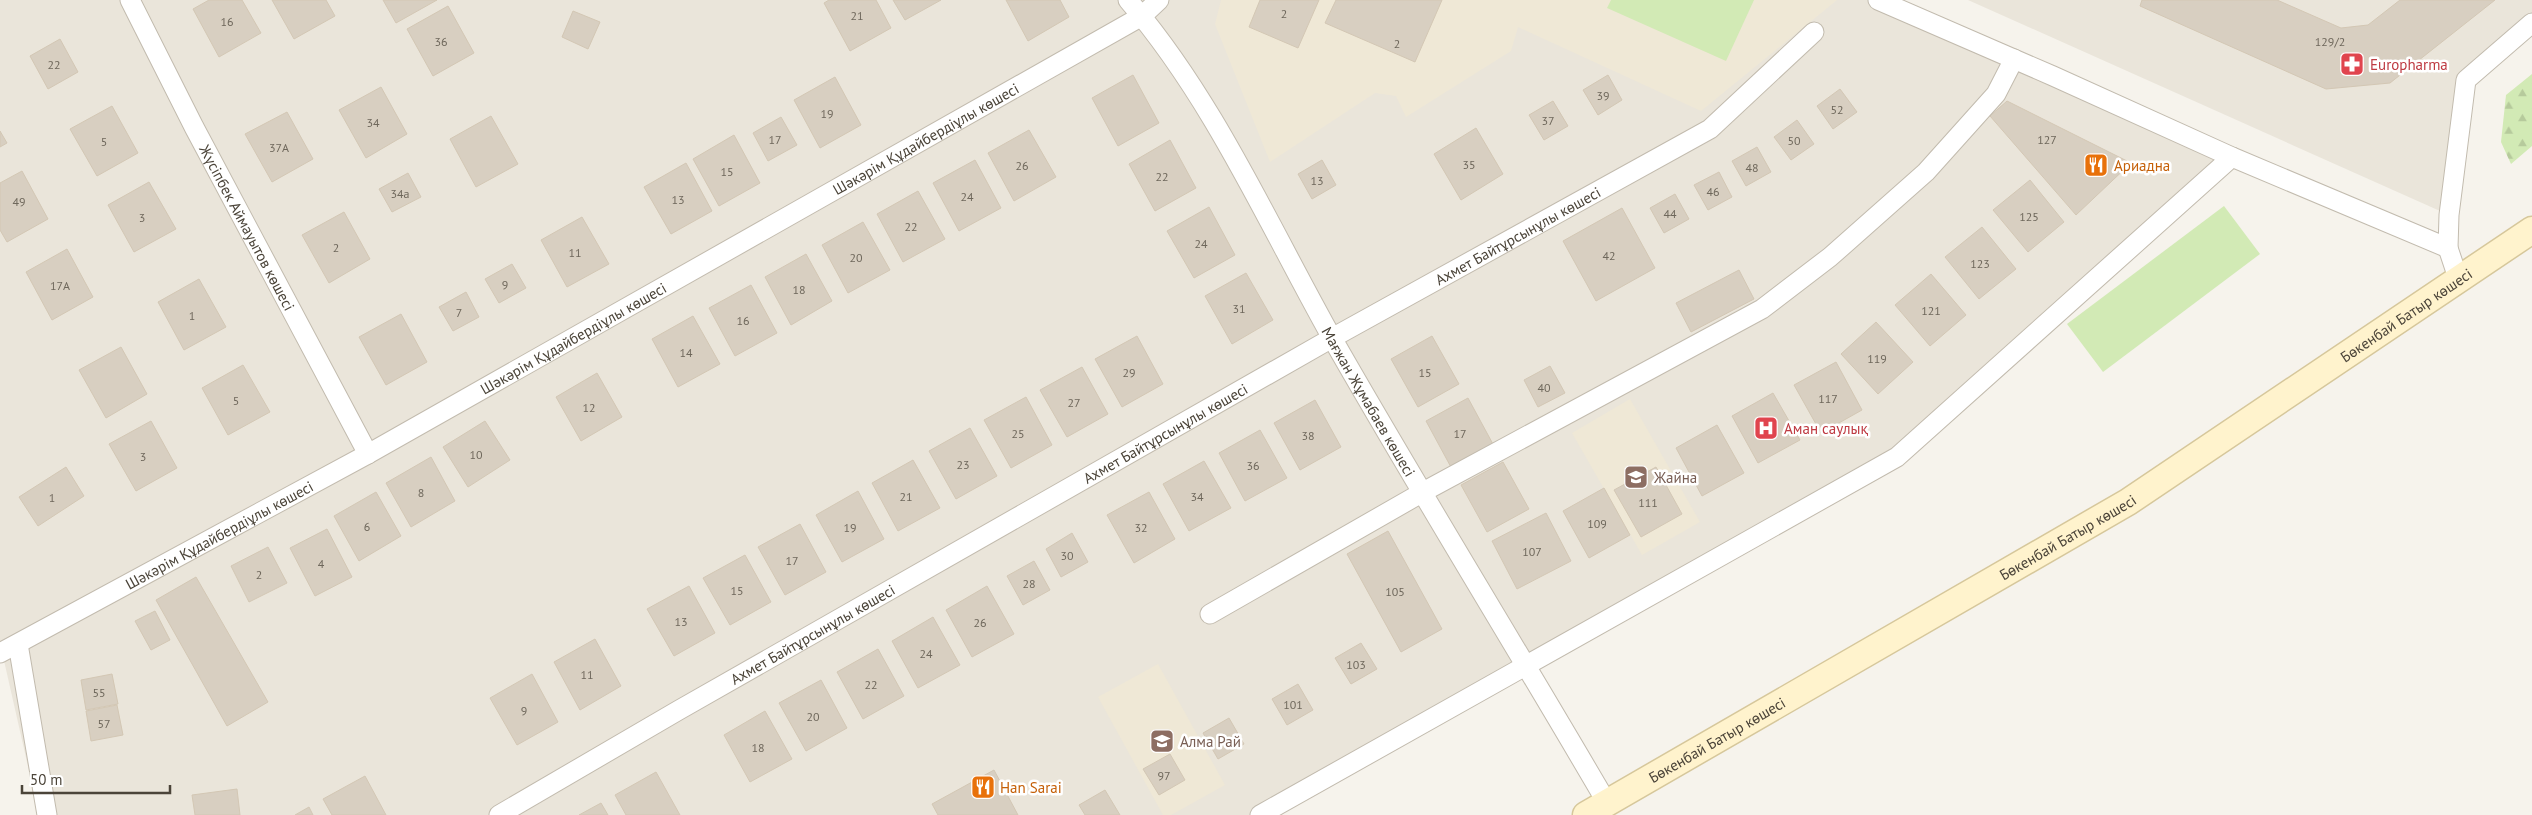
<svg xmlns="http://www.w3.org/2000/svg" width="2532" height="815" font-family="'PT Sans',sans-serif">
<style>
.residential{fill:#eae5da}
.education{fill:#efe8d6}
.forest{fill:url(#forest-firs)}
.green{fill:#d2eab5}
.building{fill:#d8cfc1;stroke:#d3c7b4}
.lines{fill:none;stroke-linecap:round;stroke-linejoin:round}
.street-casing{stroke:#c2bbae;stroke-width:21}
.secondary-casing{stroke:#d6c79b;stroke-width:29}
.street{stroke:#fff;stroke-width:19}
.secondary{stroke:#fff3cd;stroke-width:26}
.labels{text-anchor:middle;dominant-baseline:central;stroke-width:5;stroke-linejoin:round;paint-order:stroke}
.number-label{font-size:12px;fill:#6e675b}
.health-label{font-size:15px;fill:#be3a42;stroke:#fff;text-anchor:start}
.street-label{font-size:15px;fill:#4b4439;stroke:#fff}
.food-label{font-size:15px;fill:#c56008;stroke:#fff;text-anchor:start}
.education-label{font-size:15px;fill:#785e54;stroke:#fff;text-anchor:start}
</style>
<defs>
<pattern id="forest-firs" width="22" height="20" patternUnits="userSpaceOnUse" patternTransform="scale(1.25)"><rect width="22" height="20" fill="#d2eab5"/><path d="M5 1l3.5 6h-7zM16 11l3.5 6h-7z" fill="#b6ca9c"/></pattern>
</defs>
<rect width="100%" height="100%" fill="#f6f3ec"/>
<g class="residential">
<path d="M0,0H1878L2232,157L1897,457L1260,815H39L0,643Z"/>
<path d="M1968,0H2532V23L2466,80L2449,215Z"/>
</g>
<g class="education">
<path d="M1221,0H1837L1701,111L1518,27L1511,51L1406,117L1396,96L1375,93L1270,162L1215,24Z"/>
<path d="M1630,399L1700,522L1642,555L1572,433Z"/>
<path d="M1158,664L1225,785L1171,815H1163L1098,697Z"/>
</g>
<path class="forest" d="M2532,74V146L2511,164L2501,142L2506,95Z"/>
<g class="green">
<path d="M1611,0H1754L1726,61L1607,8Z"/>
<path d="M2224,206L2260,254L2103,372L2067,324Z"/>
</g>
<g class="building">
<path d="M209,0H242L261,33L219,57L193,9Z"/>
<path d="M272,0H326L335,16L294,39Z"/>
<path d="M383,0H437L396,23Z"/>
<path d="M829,0H876L891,28L850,51L824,3Z"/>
<path d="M893,0H941L905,20Z"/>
<path d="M1006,0H1060L1069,17L1028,41Z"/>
<path d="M1260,0H1319L1298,48L1249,27Z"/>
<path d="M1336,0H1442L1415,62L1325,23Z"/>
<path d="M2142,0H2277L2341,28L2368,25L2400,0H2495L2390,83L2326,89L2140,6Z"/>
<path d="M448,6L474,53L433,76L407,29Z"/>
<path d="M573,11L600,22L588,49L562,37Z"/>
<path d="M60,39L78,72L48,89L30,56Z"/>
<path d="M1133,75L1159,123L1118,146L1092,98Z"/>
<path d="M1608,75L1622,100L1598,115L1583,90Z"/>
<path d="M835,77L861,125L820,148L794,100Z"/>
<path d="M381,87L407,134L366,158L339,110Z"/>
<path d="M1840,89L1857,112L1833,129L1817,106Z"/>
<path d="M1553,101L1568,126L1544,140L1529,115Z"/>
<path d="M2007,101L2131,163L2076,215L1990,116Z"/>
<path d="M112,106L138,153L97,176L70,129Z"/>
<path d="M287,112L313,159L272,182L245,134Z"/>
<path d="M491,116L518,164L476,187L450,139Z"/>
<path d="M781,117L797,145L768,161L753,133Z"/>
<path d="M1797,120L1814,144L1791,160L1774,137Z"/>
<path d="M1476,128L1503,174L1461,200L1434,154Z"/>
<path d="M1029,130L1056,177L1014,201L988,153Z"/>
<path d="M0,131L7,143L0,147Z"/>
<path d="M734,135L760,183L719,206L693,159Z"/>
<path d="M1170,140L1196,188L1155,211L1129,164Z"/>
<path d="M1757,147L1771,172L1746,186L1732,161Z"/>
<path d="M975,160L1001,208L959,231L933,183Z"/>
<path d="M1322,160L1336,185L1312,199L1298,174Z"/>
<path d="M686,163L712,211L671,234L644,187Z"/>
<path d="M22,171L48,219L7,242L0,230V183Z"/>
<path d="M1719,172L1732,197L1708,210L1694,185Z"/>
<path d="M408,173L421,197L392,212L379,189Z"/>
<path d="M2030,180L2064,222L2028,252L1993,210Z"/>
<path d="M149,182L176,229L134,252L108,205Z"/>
<path d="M918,191L945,239L903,262L877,214Z"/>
<path d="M1675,194L1689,219L1664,233L1650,208Z"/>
<path d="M1209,207L1235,255L1194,278L1167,231Z"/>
<path d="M1622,208L1655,268L1596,301L1563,241Z"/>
<path d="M344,212L370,259L329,283L302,235Z"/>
<path d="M582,217L609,264L567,287L541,240Z"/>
<path d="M863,222L890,270L848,293L822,245Z"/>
<path d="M1982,227L2016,269L1979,299L1945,257Z"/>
<path d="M67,249L93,297L52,320L26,272Z"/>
<path d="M806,254L832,301L791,325L765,277Z"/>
<path d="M512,264L526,288L499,303L485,279Z"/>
<path d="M1739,270L1754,299L1691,332L1676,303Z"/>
<path d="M1246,273L1273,320L1232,344L1205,296Z"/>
<path d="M1931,274L1966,315L1930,346L1895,305Z"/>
<path d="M199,279L226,327L184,350L158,302Z"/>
<path d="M751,285L777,333L735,356L709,308Z"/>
<path d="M466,292L479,317L453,331L439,307Z"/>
<path d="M401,314L427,362L386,385L359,337Z"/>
<path d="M693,316L720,364L678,387L652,339Z"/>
<path d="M1876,322L1913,362L1878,394L1841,354Z"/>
<path d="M1137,336L1163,384L1122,407L1095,359Z"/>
<path d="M1432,336L1459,384L1418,407L1391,359Z"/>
<path d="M121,347L147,394L106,418L79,370Z"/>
<path d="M1836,362L1862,410L1821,433L1794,385Z"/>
<path d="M243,365L270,412L228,435L202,388Z"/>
<path d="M1550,366L1565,393L1538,407L1524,380Z"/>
<path d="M1082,367L1108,414L1067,437L1040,390Z"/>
<path d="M597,373L622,417L581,441L556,397Z"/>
<path d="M1773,393L1800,440L1758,463L1732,416Z"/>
<path d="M1026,397L1052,445L1011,468L984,420Z"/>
<path d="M1468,398L1494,446L1452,469L1426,421Z"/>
<path d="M1315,400L1341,447L1300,470L1274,423Z"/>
<path d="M151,421L177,468L136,491L109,444Z"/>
<path d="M485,421L510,460L468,487L443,447Z"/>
<path d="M1717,425L1744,473L1702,496L1676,448Z"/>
<path d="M970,428L997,476L956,499L929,451Z"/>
<path d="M1260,430L1287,478L1245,501L1219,453Z"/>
<path d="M431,457L455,501L411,527L386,483Z"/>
<path d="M913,460L940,508L898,531L872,483Z"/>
<path d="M1204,461L1231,508L1189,531L1163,484Z"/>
<path d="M1503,462L1529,509L1487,532L1461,485Z"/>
<path d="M66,467L84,496L38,526L19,497Z"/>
<path d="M1656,467L1682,514L1641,537L1614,490Z"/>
<path d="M1604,488L1630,535L1589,558L1563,511Z"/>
<path d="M858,491L884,539L842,562L816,515Z"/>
<path d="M376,492L401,536L359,561L334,516Z"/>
<path d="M1149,492L1175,539L1134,563L1107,515Z"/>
<path d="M1546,513L1571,561L1517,589L1492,541Z"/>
<path d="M800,524L826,572L785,595L758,547Z"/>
<path d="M327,529L352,577L315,596L290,548Z"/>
<path d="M1388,531L1442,629L1401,652L1347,554Z"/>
<path d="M1072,533L1088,562L1061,577L1046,549Z"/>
<path d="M268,547L287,583L249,602L231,566Z"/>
<path d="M745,555L771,602L730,625L703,578Z"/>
<path d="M1034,561L1050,590L1023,605L1007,576Z"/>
<path d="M196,577L268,702L227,726L156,600Z"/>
<path d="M689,586L715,633L674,656L647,609Z"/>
<path d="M987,586L1014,634L972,657L946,610Z"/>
<path d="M155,611L170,640L151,650L135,621Z"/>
<path d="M933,617L960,665L918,688L892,641Z"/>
<path d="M595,639L621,686L580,710L554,662Z"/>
<path d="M1361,643L1377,669L1351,684L1335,658Z"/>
<path d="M878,649L904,696L863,719L837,672Z"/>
<path d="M112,674L118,704L86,710L81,680Z"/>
<path d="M532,674L558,722L517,745L490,698Z"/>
<path d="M821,680L847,728L806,751L779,703Z"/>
<path d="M1298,684L1313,710L1287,725L1272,699Z"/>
<path d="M117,705L123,735L91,741L86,711Z"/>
<path d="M765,711L792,759L750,782L724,735Z"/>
<path d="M1229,718L1244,744L1218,759L1203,733Z"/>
<path d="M1170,754L1185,780L1159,795L1143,769Z"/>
<path d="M994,770L1018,815H938L932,804Z"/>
<path d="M656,772L680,815H626L615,795Z"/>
<path d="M365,776L386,815H332L323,799Z"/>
<path d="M237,789L240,815H195L192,795Z"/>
<path d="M1105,790L1120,815H1085L1079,805Z"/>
<path d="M601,803L608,815H579Z"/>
<path d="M309,807L313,815H295Z"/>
</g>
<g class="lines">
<g class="street-casing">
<g id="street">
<path id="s1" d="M130,0L194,127L368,454"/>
<path id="s2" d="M1128,0C1214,100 1268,224 1332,338C1421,494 1516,647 1607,803"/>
<path d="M1878,0L2053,76L2232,157L2448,248"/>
<path d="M2459,281L2448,248L2449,215L2466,80L2532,23"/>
<path d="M1210,614L1423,492L1762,309L1830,257L1926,172L1996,94L2014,59"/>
<path d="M18,644L47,815"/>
<path id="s3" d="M0,653L368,454L1142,16L1159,0"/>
<path id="s4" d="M499,815L679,710L1332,338L1710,129L1814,32"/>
<path d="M1260,815L1897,457L2232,157"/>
</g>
</g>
<g class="secondary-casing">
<g id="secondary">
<path id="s5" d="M1586,815L2128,502L2532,230"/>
</g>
</g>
<use href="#street" class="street"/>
<use href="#secondary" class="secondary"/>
</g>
<defs>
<g id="pharmacy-square" transform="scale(1.25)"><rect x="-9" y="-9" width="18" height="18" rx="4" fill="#e0444e" stroke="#fff"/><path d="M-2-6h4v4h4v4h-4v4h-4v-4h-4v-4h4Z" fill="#fff"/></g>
<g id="restaurant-square" transform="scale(1.25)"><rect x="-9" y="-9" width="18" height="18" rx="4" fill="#e8710a" stroke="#fff"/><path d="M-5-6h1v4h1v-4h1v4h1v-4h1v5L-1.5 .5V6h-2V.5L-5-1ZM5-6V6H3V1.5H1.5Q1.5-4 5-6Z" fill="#fff"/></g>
<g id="hospital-square" transform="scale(1.25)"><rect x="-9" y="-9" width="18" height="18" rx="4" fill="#e0444e" stroke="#fff"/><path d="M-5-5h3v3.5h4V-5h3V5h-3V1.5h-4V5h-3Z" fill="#fff"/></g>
<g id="school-square" transform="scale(1.25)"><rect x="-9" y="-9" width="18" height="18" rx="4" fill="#8d6e63" stroke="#fff"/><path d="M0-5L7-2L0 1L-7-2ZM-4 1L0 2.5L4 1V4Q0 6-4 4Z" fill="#fff"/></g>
</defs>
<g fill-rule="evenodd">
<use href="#pharmacy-square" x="2352" y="64"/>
<use href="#restaurant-square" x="2096" y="165"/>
<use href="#hospital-square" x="1766" y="428"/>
<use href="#school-square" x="1636" y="477"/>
<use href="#school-square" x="1162" y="741"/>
<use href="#restaurant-square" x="983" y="787"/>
</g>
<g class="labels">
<g class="number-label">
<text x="1284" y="13">2</text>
<text x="857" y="15">21</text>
<text x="227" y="21">16</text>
<text x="441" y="41">36</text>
<text x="2330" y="41">129/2</text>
<text x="1397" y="43">2</text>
<text x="54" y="64">22</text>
<text x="1603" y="95">39</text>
<text x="1837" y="109">52</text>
<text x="827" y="113">19</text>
<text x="1548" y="120">37</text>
<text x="373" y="122">34</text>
<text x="775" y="139">17</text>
<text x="2047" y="139">127</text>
<text x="1794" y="140">50</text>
<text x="104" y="141">5</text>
<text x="279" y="147">37А</text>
<text x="1469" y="164">35</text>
<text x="1022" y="165">26</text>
<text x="1752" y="167">48</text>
<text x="727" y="171">15</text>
<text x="1162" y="176">22</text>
<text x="1317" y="180">13</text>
<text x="1713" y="191">46</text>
<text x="400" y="193">34а</text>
<text x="967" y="196">24</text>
<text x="678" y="199">13</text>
<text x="19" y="201">49</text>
<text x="1670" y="213">44</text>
<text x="2029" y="216">125</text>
<text x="142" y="217">3</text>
<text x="911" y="226">22</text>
<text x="1201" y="243">24</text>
<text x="336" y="247">2</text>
<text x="575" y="252">11</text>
<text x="1609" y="255">42</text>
<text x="856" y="257">20</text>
<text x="1980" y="263">123</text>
<text x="505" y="284">9</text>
<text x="60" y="285">17А</text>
<text x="799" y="289">18</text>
<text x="1239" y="308">31</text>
<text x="1931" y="310">121</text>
<text x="459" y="312">7</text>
<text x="192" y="315">1</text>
<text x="743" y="320">16</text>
<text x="686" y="352">14</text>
<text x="1877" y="358">119</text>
<text x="1129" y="372">29</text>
<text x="1425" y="372">15</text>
<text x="1544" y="387">40</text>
<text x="1828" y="398">117</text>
<text x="236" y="400">5</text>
<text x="1074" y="402">27</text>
<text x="589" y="407">12</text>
<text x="1018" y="433">25</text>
<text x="1460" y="433">17</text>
<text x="1308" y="435">38</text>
<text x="476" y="454">10</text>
<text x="143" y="456">3</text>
<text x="963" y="464">23</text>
<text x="1253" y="465">36</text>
<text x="421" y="492">8</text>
<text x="906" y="496">21</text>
<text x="1197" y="496">34</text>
<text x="52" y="497">1</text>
<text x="1648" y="502">111</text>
<text x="1597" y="523">109</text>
<text x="367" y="526">6</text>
<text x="850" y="527">19</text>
<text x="1141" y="527">32</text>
<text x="1532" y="551">107</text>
<text x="1067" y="555">30</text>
<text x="792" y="560">17</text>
<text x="321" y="563">4</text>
<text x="259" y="574">2</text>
<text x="1029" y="583">28</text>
<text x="737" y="590">15</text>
<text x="1395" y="591">105</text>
<text x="681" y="621">13</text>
<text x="980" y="622">26</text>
<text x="926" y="653">24</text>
<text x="1356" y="664">103</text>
<text x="587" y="674">11</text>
<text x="871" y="684">22</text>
<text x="99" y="692">55</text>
<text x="1293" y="704">101</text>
<text x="524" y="710">9</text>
<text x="813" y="716">20</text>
<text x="104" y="723">57</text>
<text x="758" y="747">18</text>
<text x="1164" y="775">97</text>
</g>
<g class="health-label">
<text x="2370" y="64">Europharma</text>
<text x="1784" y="428">Аман саулық</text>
</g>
<g class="street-label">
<text stroke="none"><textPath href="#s3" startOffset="1059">Шәкәрім Құдайбердіұлы көшесі</textPath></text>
<text stroke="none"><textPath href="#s1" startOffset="256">Жүсіпбек Аймауытов көшесі</textPath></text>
<text stroke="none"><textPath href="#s4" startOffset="1172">Ахмет Байтұрсынұлы көшесі</textPath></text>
<text stroke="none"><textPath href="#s5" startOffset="961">Бөкенбай Батыр көшесі</textPath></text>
<text stroke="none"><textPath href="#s3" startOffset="654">Шәкәрім Құдайбердіұлы көшесі</textPath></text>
<text stroke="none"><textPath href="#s2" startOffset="469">Мағжан Жұмабаев көшесі</textPath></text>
<text stroke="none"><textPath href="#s4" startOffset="768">Ахмет Байтұрсынұлы көшесі</textPath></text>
<text stroke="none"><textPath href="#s3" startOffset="249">Шәкәрім Құдайбердіұлы көшесі</textPath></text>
<text stroke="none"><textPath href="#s5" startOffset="556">Бөкенбай Батыр көшесі</textPath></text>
<text stroke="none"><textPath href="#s4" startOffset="362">Ахмет Байтұрсынұлы көшесі</textPath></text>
<text stroke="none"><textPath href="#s5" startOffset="151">Бөкенбай Батыр көшесі</textPath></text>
</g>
<g class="food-label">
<text x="2114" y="165">Ариадна</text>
<text x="1000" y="787">Han Sarai</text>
</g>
<g class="education-label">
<text x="1654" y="477">Жайна</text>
<text x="1180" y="741">Алма Рай</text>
</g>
</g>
<path d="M22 785v8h148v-8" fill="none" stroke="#4b4439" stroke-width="2.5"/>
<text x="30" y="785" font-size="15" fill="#4b4439" stroke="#ffffff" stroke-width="4" paint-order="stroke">50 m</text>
</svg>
